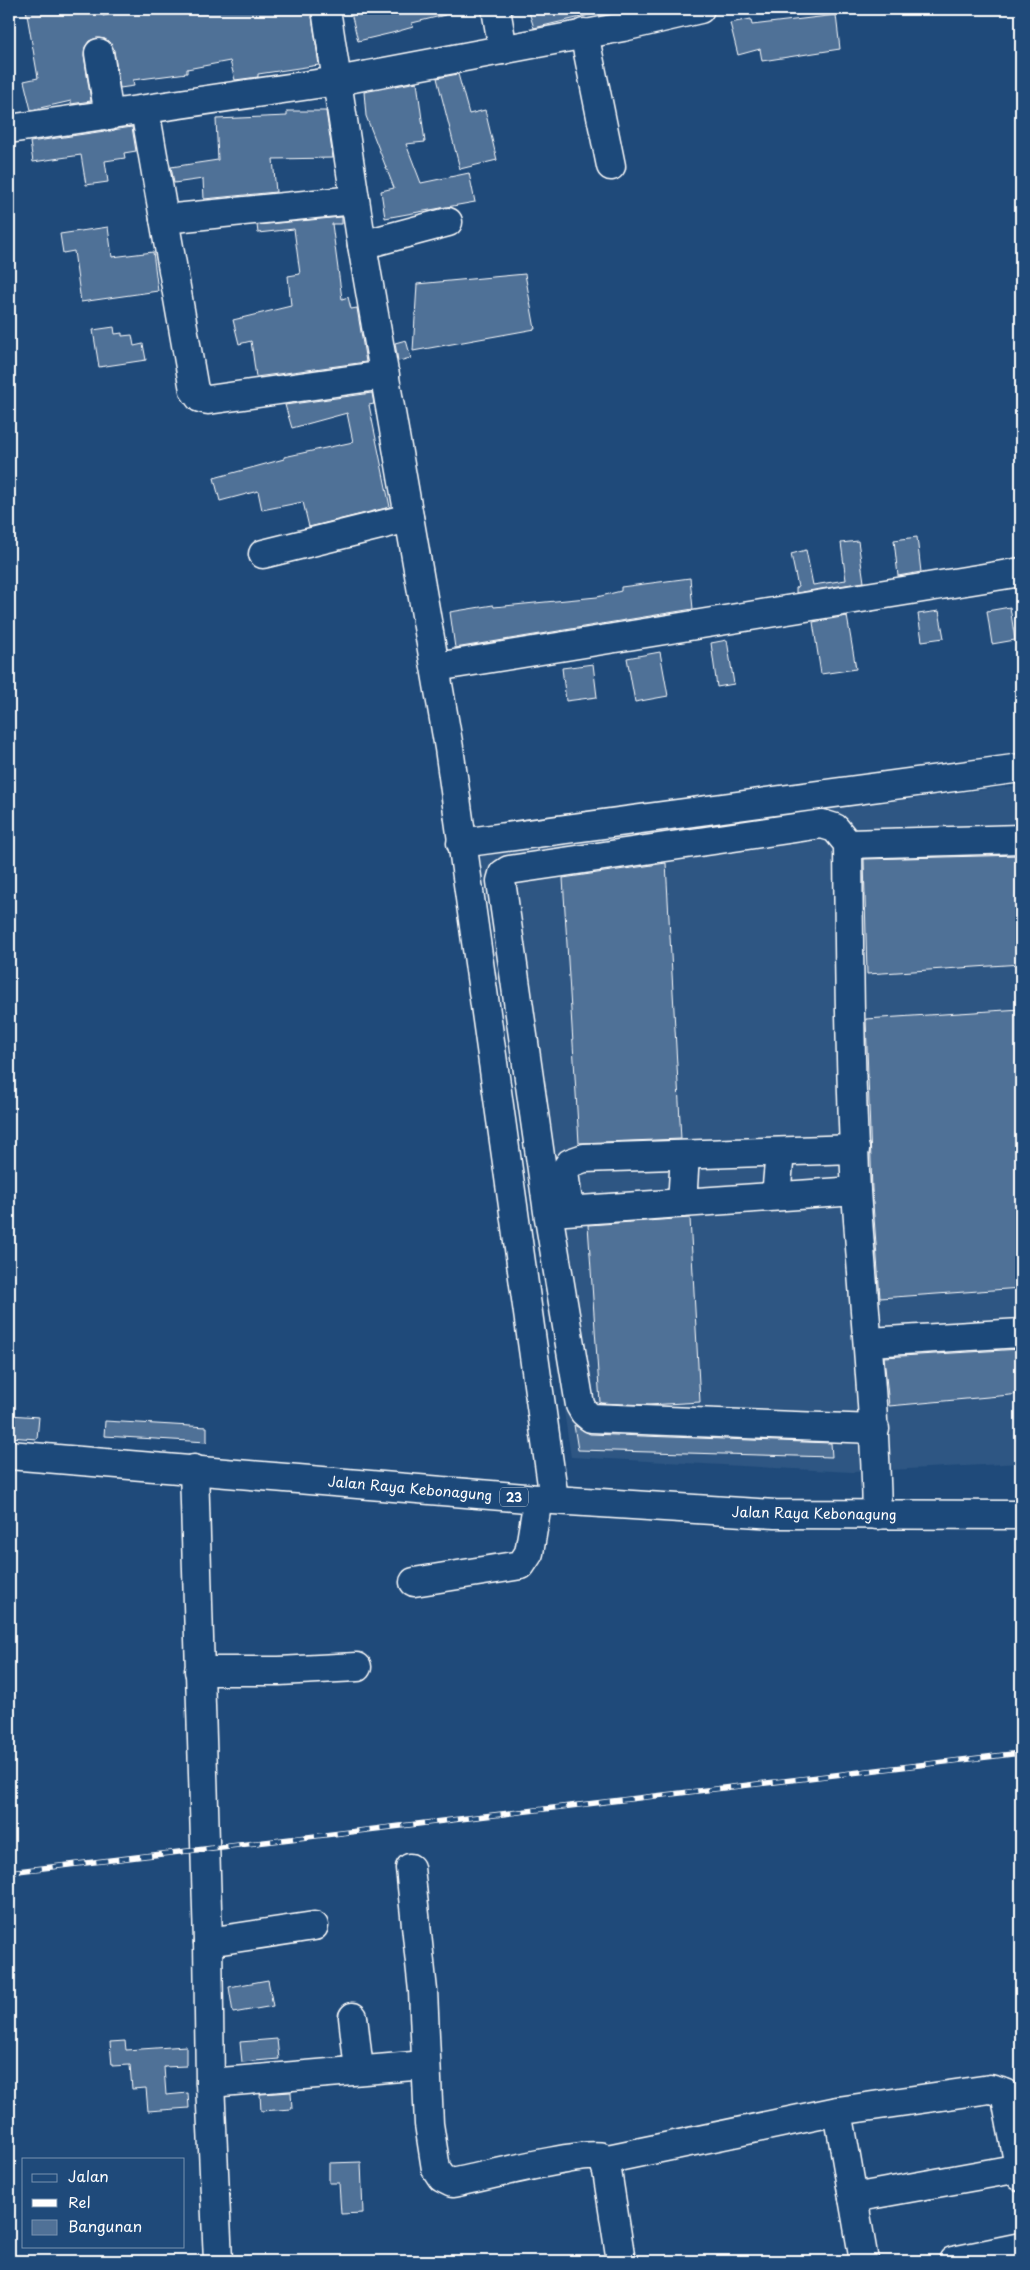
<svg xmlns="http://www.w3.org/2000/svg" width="1030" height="2270" font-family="'Playpen Sans',sans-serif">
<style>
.built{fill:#2e5683}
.building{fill:#507197;stroke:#fff}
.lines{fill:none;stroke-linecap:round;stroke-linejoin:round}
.minor-casing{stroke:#fff;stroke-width:31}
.highway-casing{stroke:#fff;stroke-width:31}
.minor{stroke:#1f4a7a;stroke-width:28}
.highway{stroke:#1f4a7a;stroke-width:28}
.rail-casing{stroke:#fff;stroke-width:5.5}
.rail{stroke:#1f4a7a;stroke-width:4;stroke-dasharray:11;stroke-linecap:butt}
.labels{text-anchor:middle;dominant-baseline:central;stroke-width:4;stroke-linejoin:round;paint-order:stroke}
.shield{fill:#1f4a7a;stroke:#bcc9d7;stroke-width:1}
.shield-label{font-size:12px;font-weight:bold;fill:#fff}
.street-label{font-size:14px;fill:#fff;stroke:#1f4a7a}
</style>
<rect width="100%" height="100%" fill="#1f4a7a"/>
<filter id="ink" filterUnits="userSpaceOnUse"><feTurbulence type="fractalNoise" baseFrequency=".02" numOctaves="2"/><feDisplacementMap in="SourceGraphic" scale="10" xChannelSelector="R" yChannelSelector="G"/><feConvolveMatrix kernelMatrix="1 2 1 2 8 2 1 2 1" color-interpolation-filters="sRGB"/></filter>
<g filter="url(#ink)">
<path class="built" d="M1021,785V1463L852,1472L571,1457L480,854Z"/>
<g class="building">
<path d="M26,9H102L103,16L131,9H311L319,65L258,74V77L235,80L230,61L187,69V73L133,80L134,86L120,88L114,51L111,44L105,39L97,38L89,41L85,47L84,55L91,101L71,104V101L31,110L24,81L38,78Z"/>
<path d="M350,9H444L445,15L412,23L413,27L392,33L358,41Z"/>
<path d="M528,9H597L598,13L534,28Z"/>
<path d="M836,15L840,49L762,61L760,49L738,55L730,23L751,19L752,25Z"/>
<path d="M458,74L469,114L485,110L497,160L460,169L437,78Z"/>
<path d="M417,82L425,142L406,144L421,183L469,173L475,202L385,218L381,191L394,188L366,116L364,92Z"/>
<path d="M287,111H326L333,158L273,159L276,192L204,199L203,179L174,183L171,167L218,160L216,119L287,116Z"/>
<path d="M132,127L136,151L124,153L125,158L105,161L108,182L86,185L81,155L33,162L30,142Z"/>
<path d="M342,217V224H332L342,299L348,297L351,309L357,308L366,362L256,377L251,341L239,344L233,320L291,306L288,276L300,274L294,229L258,233L257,225Z"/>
<path d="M108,227L112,257L153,252L158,291L81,302L74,251L63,253L60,234Z"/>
<path d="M525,274L535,329L413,351L417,284Z"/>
<path d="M114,327L115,334L122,333V336L132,335L134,346L143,344L146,360L99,367L93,330Z"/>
<path d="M406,340L411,358L398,361L395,343Z"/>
<path d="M372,393L374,404L369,405L390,507L309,527L303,502L262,510L258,491L220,501L214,478L284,459V457L353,442L347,413L292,428L285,405Z"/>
<path d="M917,537L921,572L898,576L894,540Z"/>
<path d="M858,541L864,582L796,593V588L798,587L791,554L806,550L813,585L846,580L841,543Z"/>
<path d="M690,578L693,609L455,648L450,612L493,605L494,607L597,597L621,591V587Z"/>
<path d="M1010,607L1015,640L992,644L987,611Z"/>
<path d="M939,611L944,638L922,641L918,614Z"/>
<path d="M847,616L856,669L821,674L813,622Z"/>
<path d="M727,640L734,684L717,687L711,643Z"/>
<path d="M660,652L668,696L635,702L627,658Z"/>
<path d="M593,664L597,697L566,701L562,668Z"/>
<path d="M1021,855V964L867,974L864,859Z"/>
<path d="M666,863L681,1139L579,1143L563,878Z"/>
<path d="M1021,1009V1288L880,1298L872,1190L866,1019Z"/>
<path d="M690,1218L700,1402L649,1405L600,1403L588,1225Z"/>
<path d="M1021,1349V1394L889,1406L884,1357Z"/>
<path d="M9,1415L39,1417L37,1439L9,1437Z"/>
<path d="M105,1421L207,1427V1442L104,1436Z"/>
<path d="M574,1425L590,1434L831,1443L832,1457L578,1450Z"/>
<path d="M268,1980L273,2006L233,2013L229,1987Z"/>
<path d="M277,2039L279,2059L242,2062L240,2042Z"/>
<path d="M125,2041L126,2050L186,2046V2066L164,2067L166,2095L188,2093L189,2108L148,2111L146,2088L132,2089L130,2065L112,2066L110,2042Z"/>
<path d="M291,2092L292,2109L261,2111L260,2094Z"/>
<path d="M361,2162L363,2213L341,2214L339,2183H329V2163Z"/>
</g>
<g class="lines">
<g class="minor-casing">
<g id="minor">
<path d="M326,9L362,245L449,748L554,1499"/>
<path d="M496,9L503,50"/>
<path d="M584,33L611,166"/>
<path d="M99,53L109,116"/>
<path d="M145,110L194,390L200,398L208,400L385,375"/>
<path d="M9,129L337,81L623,27L700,9"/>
<path d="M164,219L355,200"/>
<path d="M362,245L448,222"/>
<path d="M263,554L409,518"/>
<path d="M436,667L1021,572"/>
<path d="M461,843L1021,768"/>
<path d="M848,844L1021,839"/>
<path d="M776,1196L780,1152"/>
<path d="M682,1203L685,1155"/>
<path d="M569,1210L564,1172L570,1163L584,1158L855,1149"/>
<path d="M551,1212L856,1191"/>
<path d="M869,1342L1021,1333"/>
<path d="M875,1429L591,1418L584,1412L580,1405L548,1212L501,881L503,874L509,870L822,824L835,828L848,844C849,960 850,1076 856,1191C863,1300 875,1407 877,1515"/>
<path d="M194,1469L208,1942L210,2083L218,2261"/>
<path d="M414,1582L521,1565L529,1553L538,1499"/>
<path d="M199,1671H279L357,1667"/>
<path d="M410,1868L423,1991L429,2124L436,2169L442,2178L452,2183C478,2178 584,2151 602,2157L607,2171L621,2261"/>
<path d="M208,1942L314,1926"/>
<path d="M353,2017L359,2070"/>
<path d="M210,2083L425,2065"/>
<path d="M838,2111L864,2261"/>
<path d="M603,2160L838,2111L990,2089L1005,2093L1021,2177"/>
<path d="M853,2198L1020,2168"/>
<path d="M953,2261L1021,2247"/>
</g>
</g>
<g class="highway-casing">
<path id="highway" d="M9,1455L538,1499L775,1514L1021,1515"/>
</g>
<use href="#minor" class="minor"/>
<use href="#highway" class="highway"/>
<g class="rail-casing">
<path id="rail" d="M9,1872L1021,1753"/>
</g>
<use href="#rail" class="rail"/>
</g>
</g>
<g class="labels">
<rect class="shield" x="500" y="1487.5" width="28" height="19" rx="4"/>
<g class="shield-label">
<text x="514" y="1497">23</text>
</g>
<g class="street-label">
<text transform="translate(410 1488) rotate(5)">Jalan Raya Kebonagung</text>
<text transform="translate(814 1513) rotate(1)">Jalan Raya Kebonagung</text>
</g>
</g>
<rect width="1030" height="2270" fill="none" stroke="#1f4a7a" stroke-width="30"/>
<rect x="15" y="15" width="1000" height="2240" fill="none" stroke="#fff" stroke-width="2" filter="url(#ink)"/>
<rect x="22" y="2158" width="162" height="90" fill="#1f4a7a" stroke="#7992af"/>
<rect x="32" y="2174" width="25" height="8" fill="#1f4a7a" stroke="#7992af"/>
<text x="68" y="2182" font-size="15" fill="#ffffff">Jalan</text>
<rect x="32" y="2199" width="25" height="8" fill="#ffffff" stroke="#7992af"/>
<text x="68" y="2208" font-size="15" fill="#ffffff">Rel</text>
<rect x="32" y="2220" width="25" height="15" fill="#507197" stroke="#7992af"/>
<text x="68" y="2232" font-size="15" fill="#ffffff">Bangunan</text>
</svg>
